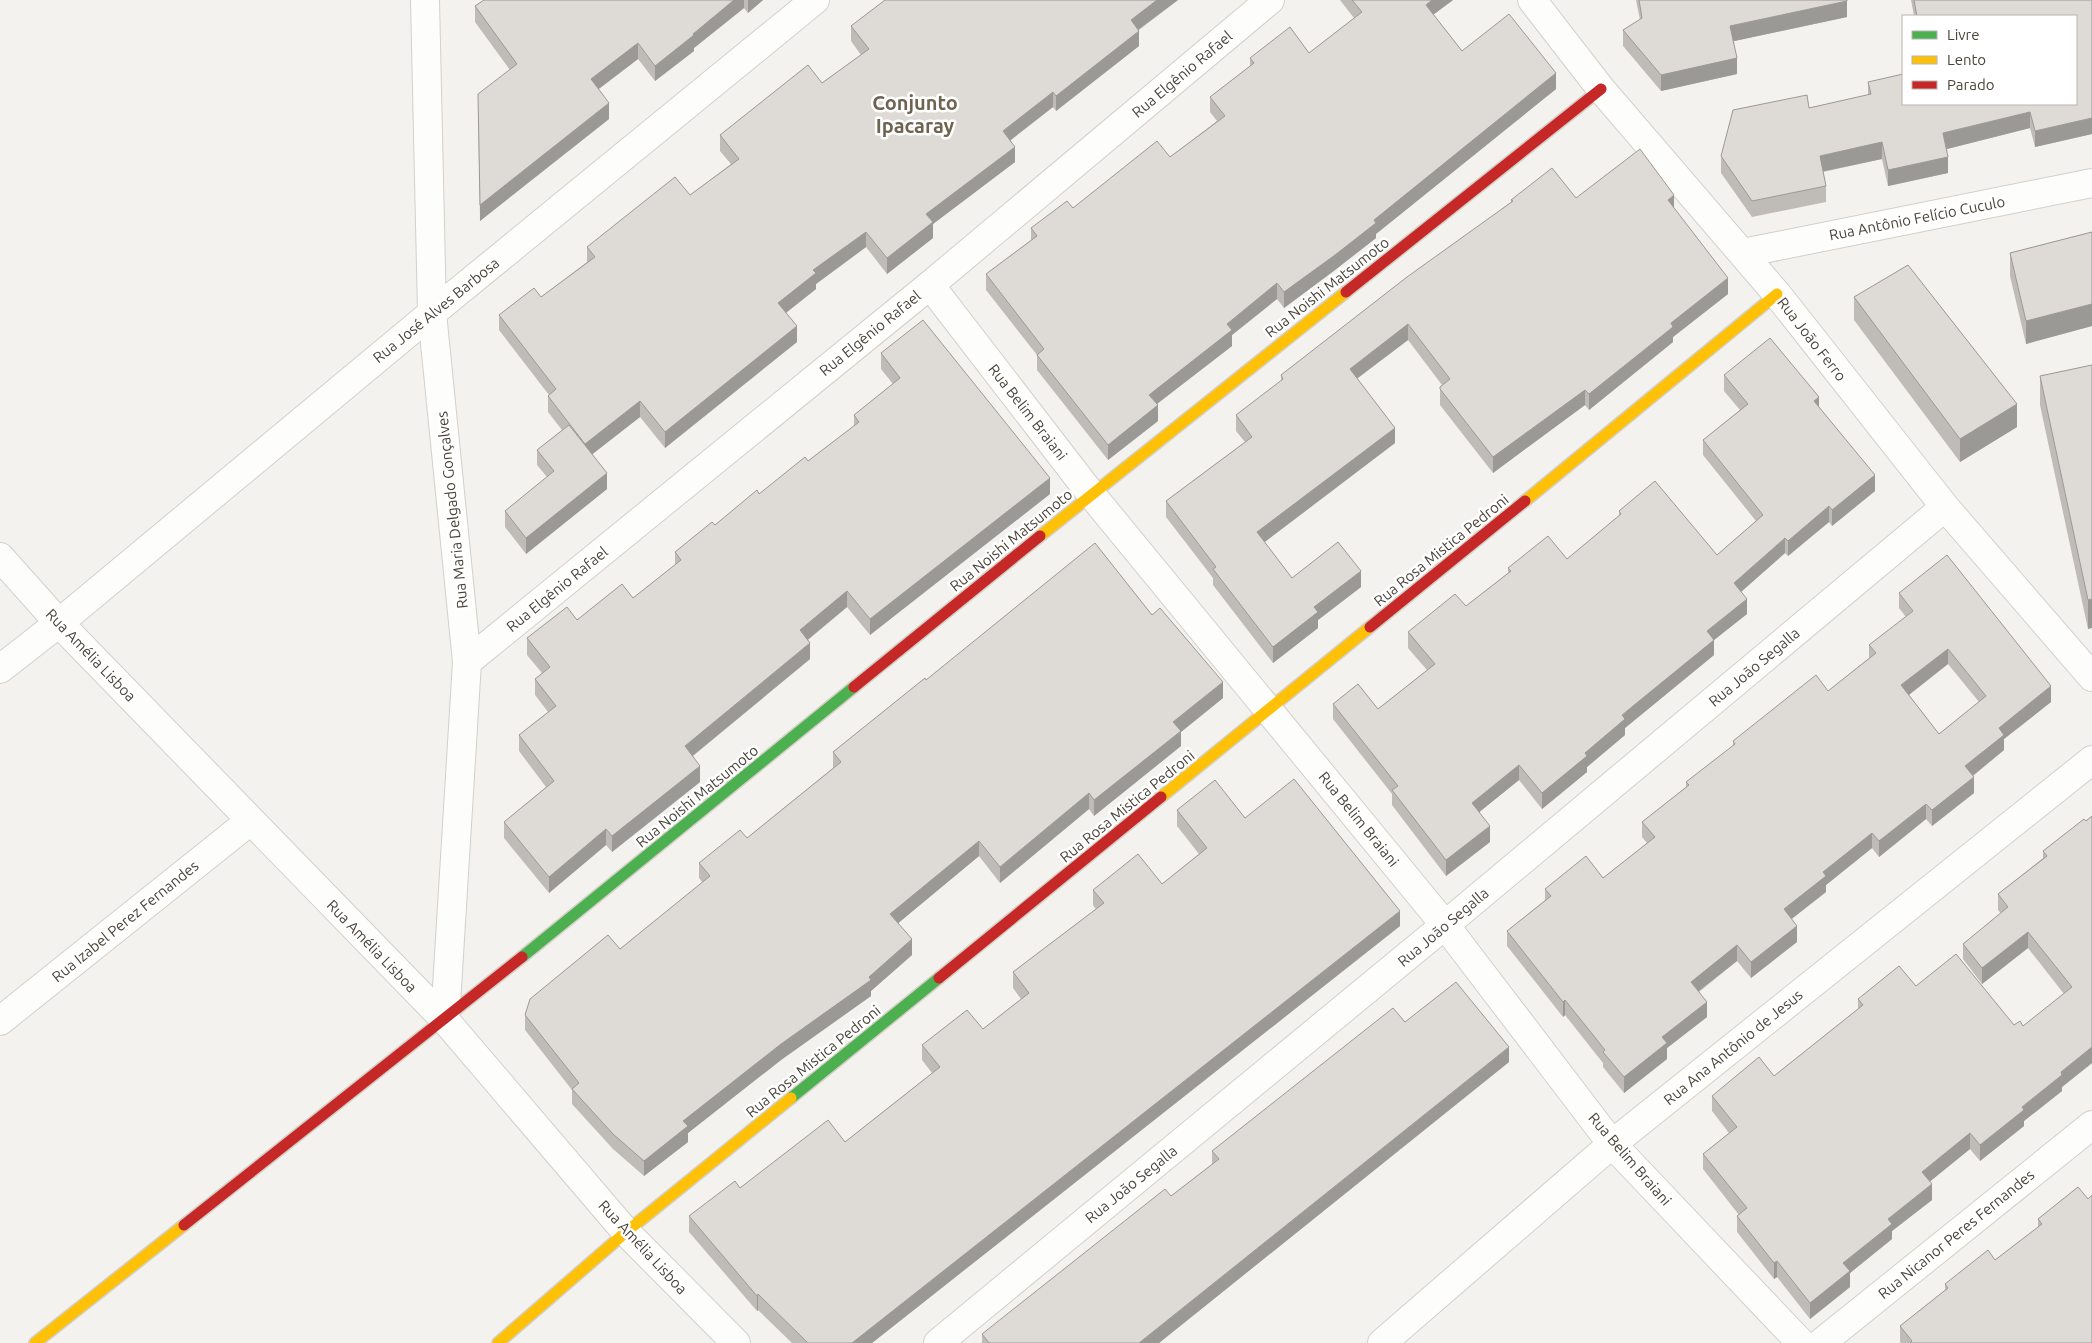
<svg xmlns="http://www.w3.org/2000/svg" width="2092" height="1343" font-family="Ubuntu,sans-serif">
<style>
.lines{fill:none;stroke-linecap:round;stroke-linejoin:round}
.street-casing{stroke:#d2d0cb;stroke-width:30}
.fast-casing{stroke:#d3cfc5;stroke-width:14}
.slow-casing{stroke:#d3cfc5;stroke-width:14}
.jam-casing{stroke:#d3cfc5;stroke-width:14}
.street{stroke:#fdfdfc;stroke-width:28}
.fast{stroke:#4caf50;stroke-width:11}
.slow{stroke:#ffc107;stroke-width:11}
.jam{stroke:#c62828;stroke-width:11}
.wall{fill:#bfbcb8;fill-rule:evenodd}
.shaded-wall{fill:#9b9996}
.building{fill:#dedbd6;stroke:#9b9996;fill-rule:evenodd}
.labels{text-anchor:middle;dominant-baseline:central;stroke-width:5;stroke-linejoin:round;paint-order:stroke}
.street-label{font-size:15px;fill:#4b4439;stroke:#fff}
.district-label{font-size:20px;font-weight:bold;fill:#6e6250;stroke:#fff}
</style>
<rect width="100%" height="100%" fill="#f4f2ee"/>
<g class="lines">
<g class="street-casing">
<g id="street">
<path d="M425,0L432,313L467,662L445,1020"/>
<path d="M1532,0L1601,89L1777,294L1945,507L2092,677"/>
<path d="M1743,253L2092,183"/>
<path d="M930,285L1091,494L1445,925L1612,1144L1801,1343"/>
<path d="M0,557L59,623L445,1020L626,1232L736,1343"/>
<path d="M467,662L930,285L1270,0"/>
<path d="M0,669L59,623L432,313L815,0"/>
<path d="M0,1021L250,821"/>
<path d="M938,1343L1445,925L1945,507"/>
<path d="M1382,1343L1612,1144L2092,760"/>
<path d="M1821,1343L2092,1125"/>
</g>
</g>
<g class="fast-casing">
<g id="fast">
<path d="M522,957L854,687"/>
<path d="M791,1098L939,978"/>
</g>
</g>
<g class="slow-casing">
<g id="slow">
<path d="M1525,501L1777,294"/>
<path d="M1040,536L1346,292"/>
<path d="M1161,797L1370,627"/>
<path d="M35,1343L184,1225"/>
<path d="M498,1343L626,1232L791,1098"/>
</g>
</g>
<g class="jam-casing">
<g id="jam">
<path d="M1346,292L1601,89"/>
<path d="M1370,627L1525,501"/>
<path d="M854,687L1040,536"/>
<path d="M939,978L1161,797"/>
<path d="M184,1225L522,957"/>
</g>
</g>
<use href="#street" class="street"/>
<use href="#fast" class="fast"/>
<use href="#slow" class="slow"/>
<use href="#jam" class="jam"/>
</g>
<g class="wall">
<path d="M484,0H763L748,13L744,8L694,48V51L655,81L638,59L598,89L609,119L480,221L478,110L510,70L475,22V6Z"/>
<path d="M885,0H1178L1139,30V46L1056,111L1053,107L1011,140L1015,162L933,224V238L887,274L866,247L816,284V289L786,313L797,342L665,448L640,417L592,454L607,489L526,554L505,527V511L547,477L537,465V450L562,430L548,412V396L549,395L499,330V315L541,297L587,262V247L690,195L731,164L720,151V135L822,83L861,55L851,41V26Z"/>
<path d="M1340,0H1453L1433,15L1462,51L1556,89L1376,234V238L1335,270L1284,308L1277,299L1232,335V346L1157,404L1158,421L1108,460L1037,370V355L986,290V274L1031,240V228L1073,208L1170,157L1217,121L1210,112V97L1250,66V58L1309,53L1354,18Z"/>
<path d="M1636,0H1847V17L1734,41L1737,74L1661,91L1623,46V30L1640,20Z"/>
<path d="M1911,0H2092V134L2035,147L2030,128L1947,149L1948,173L1888,186L1882,159L1823,172L1826,186V202L1752,217L1721,173V156L1809,108L1868,95V82L1903,104L2076,16H1914Z"/>
<path d="M1576,198L1674,208L1728,294L1673,337V342L1589,410L1585,405L1493,473L1440,405V387L1442,385L1408,340L1357,378L1395,443L1264,542L1292,578L1361,587L1318,620V628L1273,663L1213,585V578L1166,517V501L1245,442L1236,431V415L1281,381V375L1511,202V200Z"/>
<path d="M2092,232V326L2026,344L2010,276V253Z"/>
<path d="M1854,297L2017,427L1960,462L1854,320Z"/>
<path d="M881,353L1050,494L870,635L847,607L808,640L810,659L693,756L700,782L612,852L606,845L549,893L504,838V822L546,787L519,751V735L548,712L535,695V679L542,673L527,655V638L633,598L675,565V552L808,461L854,426V415L893,384L881,369Z"/>
<path d="M2092,365L2088,629L2040,405V376Z"/>
<path d="M1724,375L1819,407L1875,491L1832,526L1829,522L1788,556L1785,553L1741,592L1747,614L1714,640V655L1625,728V735L1587,767V772L1542,809L1519,780L1479,812L1490,842L1446,876L1392,805V794L1333,719V704L1378,709L1427,670L1408,648V632L1466,606L1508,573V568L1567,559L1619,516V511L1717,555L1756,521L1703,455V440L1740,410L1724,391Z"/>
<path d="M1899,593L2051,702L2004,739V750L1973,776L1974,793L1932,826L1926,819L1879,857L1872,848L1826,885V892L1791,919L1797,942L1751,978L1737,961L1699,992L1707,1017L1667,1048V1059L1624,1093L1603,1067V1063L1565,1015L1563,1017L1507,946V931L1545,900V889L1603,878L1647,843L1642,837V822L1686,787V782L1733,746V741L1828,691L1869,658V645L1906,617L1899,608ZM1948,664L1979,702L1939,734L1909,695Z"/>
<path d="M1152,615L1223,698L1181,732V746L1094,816L1089,809L1000,883L979,856L898,923L912,955L871,991V996L781,1060L688,1133V1142L644,1176L613,1149L572,1104V1090L525,1030V1015L620,949L703,883L699,878V863L747,838L833,768V752L926,680Z"/>
<path d="M1177,810L1245,818L1400,926L872,1343H792L758,1310L757,1311L689,1232V1216L740,1188L845,1142L932,1073L922,1060V1045L983,1029L1021,999L1013,988V972L1096,909L1093,905V890L1162,884L1199,854L1177,826Z"/>
<path d="M2092,816V1063L2062,1087V1091L2024,1121V1126L1980,1161L1970,1149L1930,1181L1932,1200L1892,1231V1239L1850,1273V1287L1810,1319L1777,1277L1774,1279L1737,1232V1216L1739,1215L1703,1169V1154L1729,1133L1712,1111V1096L1774,1076L1858,1009V999L1916,986L2014,1025L2023,1026L2064,994L2028,948L1982,984L1963,959V944L2001,913L1998,910V894L2043,858V851Z"/>
<path d="M1405,1022L1509,1062L1159,1343H982V1334L1171,1196L1212,1164V1151Z"/>
<path d="M2078,1187L2092,1343H1901L1900,1342V1326L1945,1290V1284L1995,1260L2038,1227V1219Z"/>
</g>
<g class="shaded-wall">
<path d="M734,0H744V8L694,48V51L655,81V66Z"/>
<path d="M748,0H763L748,13Z"/>
<path d="M1157,0H1178L1131,35V20Z"/>
<path d="M1432,0H1453L1426,20V5Z"/>
<path d="M1847,1V17L1730,42V26Z"/>
<path d="M1139,31V46L1056,111V96Z"/>
<path d="M638,43V59L591,95V79Z"/>
<path d="M1737,58V74L1661,91V75Z"/>
<path d="M1556,73V89L1376,234V238L1335,270L1284,308V292Z"/>
<path d="M1053,92V107L1003,146V131Z"/>
<path d="M609,103V119L480,221V205Z"/>
<path d="M2030,112V128L1943,150V133Z"/>
<path d="M2092,118V134L2035,147V131Z"/>
<path d="M1882,142V159L1820,172V156Z"/>
<path d="M1015,147V162L933,224V238L887,274V258L926,214Z"/>
<path d="M1948,157V173L1888,186V170Z"/>
<path d="M1674,195V210L1668,200Z"/>
<path d="M866,232V247L816,284V289L778,319V303L813,270Z"/>
<path d="M1728,278V294L1673,337V342L1589,410V394L1671,323Z"/>
<path d="M1277,283V299L1232,335V346L1149,410V395L1227,324Z"/>
<path d="M2092,304V326L2026,344V321Z"/>
<path d="M1408,324V340L1350,384V369Z"/>
<path d="M797,326V342L665,448V432Z"/>
<path d="M1585,390V405L1493,473V457Z"/>
<path d="M1819,397V413L1814,401Z"/>
<path d="M640,401V417L585,460V444Z"/>
<path d="M2017,404V427L1960,462V439Z"/>
<path d="M1158,405V421L1108,460V445Z"/>
<path d="M1395,428V443L1257,548V532Z"/>
<path d="M607,473V489L526,554V538Z"/>
<path d="M1875,475V491L1832,526V510Z"/>
<path d="M1050,478V494L870,635V619Z"/>
<path d="M1829,506V522L1788,556V541Z"/>
<path d="M1785,538V553L1734,598V583Z"/>
<path d="M1361,571V587L1318,620V628L1273,663V647L1314,607Z"/>
<path d="M847,591V607L800,646V630Z"/>
<path d="M1747,599V614L1714,640V655L1625,728V735L1587,767V772L1542,809V793L1585,753L1707,631Z"/>
<path d="M2092,599V628L2088,629V600Z"/>
<path d="M810,643V659L685,762V746Z"/>
<path d="M1948,649V664L1901,701V685Z"/>
<path d="M1223,682V698L1181,732V746L1094,816V800L1173,722Z"/>
<path d="M2051,686V702L2004,739V750L1965,782V766L1999,728Z"/>
<path d="M1519,765V780L1472,818V803Z"/>
<path d="M700,766V782L612,852V836Z"/>
<path d="M1974,777V793L1932,826V810Z"/>
<path d="M1089,793V809L1000,883V867Z"/>
<path d="M1926,804V819L1879,857V841Z"/>
<path d="M1490,826V842L1446,876V860Z"/>
<path d="M606,829V845L549,893V877Z"/>
<path d="M1872,833V848L1826,885V892L1784,925V909L1823,872Z"/>
<path d="M979,841V856L890,930V914Z"/>
<path d="M1400,911V926L872,1343H852Z"/>
<path d="M1797,926V942L1751,978V962Z"/>
<path d="M2028,932V948L1982,984V968Z"/>
<path d="M912,939V955L871,991V996L781,1060L688,1133V1142L644,1176V1161L683,1121L781,1044L869,977Z"/>
<path d="M1737,945V961L1691,997V982Z"/>
<path d="M1565,1000V1015L1563,1017V1002Z"/>
<path d="M1707,1002V1017L1667,1048V1059L1624,1093V1077L1662,1037Z"/>
<path d="M1509,1047V1062L1159,1343H1139Z"/>
<path d="M2092,1047V1063L2062,1087V1091L2024,1121V1126L1980,1161V1145L2061,1072Z"/>
<path d="M1970,1133V1149L1922,1188V1172Z"/>
<path d="M1932,1184V1200L1892,1231V1239L1850,1273V1287L1810,1319V1303L1843,1263L1888,1219Z"/>
<path d="M1777,1261V1277L1774,1279V1263Z"/>
<path d="M758,1294V1310L757,1311V1296Z"/>
</g>
<g class="building">
<path d="M484,0H734L693,34L694,35L655,66L638,43L591,79L609,103L480,205L478,94L517,64L475,6Z"/>
<path d="M885,0H1157L1131,20L1139,31L1056,96L1053,92L1003,131L1015,147L926,214L933,222L887,258L866,232L813,270L816,273L778,303L797,326L665,432L640,401L585,444L548,396L556,389L499,315L534,288L541,297L595,257L587,247L675,177L690,195L739,159L720,135L808,65L822,83L869,49L851,26Z"/>
<path d="M1352,0H1432L1426,5L1462,51L1509,14L1556,73L1374,220L1376,223L1335,255L1284,292L1277,283L1227,324L1232,330L1149,395L1158,405L1108,445L1037,355L1044,349L986,274L1037,236L1031,228L1067,201L1073,208L1157,141L1170,157L1225,116L1210,97L1254,63L1250,58L1290,27L1309,53L1362,12Z"/>
<path d="M1639,0H1847V1L1730,26L1737,58L1661,75L1623,30L1642,18Z"/>
<path d="M1914,0H2092V118L2035,131L2030,112L1943,133L1948,157L1888,170L1882,142L1820,156L1826,186L1752,201L1721,156L1733,110L1807,95L1809,108L1871,94L1868,82L1903,74V104H2076V16H1917Z"/>
<path d="M1640,149L1674,195L1668,200L1728,278L1671,323L1673,327L1589,394L1585,390L1493,457L1440,389V387L1450,379L1408,324L1350,369L1395,428L1257,532L1292,578L1338,542L1361,571L1314,607L1318,612L1273,647L1213,569L1216,567L1166,501L1252,437L1236,415L1283,379L1281,375L1407,277L1513,201L1511,200L1552,168L1576,198Z"/>
<path d="M2092,232V304L2026,321L2010,253Z"/>
<path d="M1908,265L2017,404L1960,439L1854,297Z"/>
<path d="M923,320L1050,478L870,619L847,591L800,630L810,643L685,746L700,766L612,836L606,829L549,877L504,822L554,781L519,735L556,706L535,679L550,667L527,638L567,607L577,620L622,584L633,598L681,560L675,552L712,522L715,525L757,490L759,494L805,457L808,461L859,422L854,415L900,378L881,353Z"/>
<path d="M1770,338L1819,397L1814,401L1875,475L1832,510L1829,506L1788,541L1785,538L1734,583L1747,599L1707,631L1714,640L1622,715L1625,719L1585,753L1587,756L1542,793L1519,765L1472,803L1490,826L1446,860L1392,790L1398,786L1333,704L1358,684L1378,709L1435,664L1408,632L1455,594L1466,606L1511,571L1508,568L1548,536L1567,559L1621,514L1619,511L1655,481L1717,555L1763,515L1703,440L1748,404L1724,375Z"/>
<path d="M2092,365V599L2088,600L2040,376Z"/>
<path d="M569,425L607,473L526,538L505,511L554,471L537,450Z"/>
<path d="M1095,543L1152,615L1160,608L1223,682L1173,722L1181,731L1094,800L1089,793L1000,867L979,841L890,914L912,939L869,977L871,980L781,1044L683,1121L688,1126L644,1161L613,1134L572,1089L579,1083L525,1015L530,999L608,935L620,949L710,876L699,863L740,830L747,838L841,762L833,752L925,678L926,680Z"/>
<path d="M1947,555L2051,686L1999,728L2004,735L1965,766L1974,777L1932,810L1926,804L1879,841L1872,833L1823,872L1826,876L1784,909L1797,926L1751,962L1737,945L1691,982L1707,1002L1662,1037L1667,1043L1624,1077L1603,1052L1605,1050L1565,1000L1563,1002L1507,931L1551,896L1545,889L1586,856L1603,878L1655,837L1642,822L1689,785L1686,782L1735,744L1733,741L1816,675L1828,691L1876,653L1869,645L1913,611L1899,593ZM1948,649L1986,696L1939,734L1901,685Z"/>
<path d="M1294,779L1400,911L852,1343H808L758,1294L757,1296L689,1216L735,1181L740,1188L828,1120L845,1142L940,1067L922,1045L967,1010L983,1029L1029,993L1013,972L1104,903L1093,890L1138,854L1162,884L1207,848L1177,810L1215,780L1245,818Z"/>
<path d="M2092,816V1047L2061,1072L2062,1075L2022,1107L2024,1110L1980,1145L1970,1133L1922,1172L1932,1184L1888,1219L1892,1224L1843,1263L1850,1271L1810,1303L1777,1261L1774,1263L1737,1216L1747,1208L1703,1154L1737,1127L1712,1096L1759,1057L1774,1076L1863,1005L1858,999L1899,966L1916,986L1956,954L2014,1025L2020,1021L2023,1026L2072,987L2028,932L1982,968L1963,944L2008,907L1998,894L2047,856L2043,851L2084,819L2086,821Z"/>
<path d="M1456,982L1509,1047L1139,1343H989L982,1334L1165,1189L1171,1196L1219,1159L1212,1151L1393,1008L1405,1022Z"/>
<path d="M2078,1187L2088,1199L2092,1195V1343H1910L1912,1341L1900,1326L1948,1288L1945,1284L1988,1250L1995,1260L2042,1224L2038,1219Z"/>
</g>
<g class="labels">
<g class="street-label">
<text transform="translate(1182 74) rotate(-40)">Rua Elgênio Rafael</text>
<text transform="translate(1917 218) rotate(-11)">Rua Antônio Felício Cuculo</text>
<text transform="translate(1327 287) rotate(-38)">Rua Noishi Matsumoto</text>
<text transform="translate(436 310) rotate(-39)">Rua José Alves Barbosa</text>
<text transform="translate(870 333) rotate(-39)">Rua Elgênio Rafael</text>
<text transform="translate(1812 339) rotate(52)">Rua João Ferro</text>
<text transform="translate(1028 412) rotate(52)">Rua Belim Braiani</text>
<text transform="translate(452 510) rotate(-96)">Rua Maria Delgado Gonçalves</text>
<text transform="translate(1011 540) rotate(-39)">Rua Noishi Matsumoto</text>
<text transform="translate(1441 550) rotate(-39)">Rua Rosa Mistica Pedroni</text>
<text transform="translate(557 589) rotate(-39)">Rua Elgênio Rafael</text>
<text transform="translate(91 655) rotate(46)">Rua Amélia Lisboa</text>
<text transform="translate(1754 667) rotate(-40)">Rua João Segalla</text>
<text transform="translate(697 796) rotate(-39)">Rua Noishi Matsumoto</text>
<text transform="translate(1127 806) rotate(-39)">Rua Rosa Mistica Pedroni</text>
<text transform="translate(1359 819) rotate(51)">Rua Belim Braiani</text>
<text transform="translate(125 921) rotate(-39)">Rua Izabel Perez Fernandes</text>
<text transform="translate(1443 927) rotate(-40)">Rua João Segalla</text>
<text transform="translate(372 946) rotate(46)">Rua Amélia Lisboa</text>
<text transform="translate(1733 1047) rotate(-39)">Rua Ana Antônio de Jesus</text>
<text transform="translate(813 1061) rotate(-39)">Rua Rosa Mistica Pedroni</text>
<text transform="translate(1630 1159) rotate(49)">Rua Belim Braiani</text>
<text transform="translate(1131 1184) rotate(-39)">Rua João Segalla</text>
<text transform="translate(1956 1234) rotate(-39)">Rua Nicanor Peres Fernandes</text>
<text transform="translate(643 1247) rotate(47)">Rua Amélia Lisboa</text>
</g>
<g class="district-label">
<text x="915" y="102">Conjunto<tspan x="915" dy="23">Ipacaray</tspan></text>
</g>
</g>
<rect x="1902" y="15" width="175" height="90" fill="#ffffff" stroke="#b7b4b0"/>
<rect x="1912" y="31" width="25" height="8" fill="#4caf50" stroke="#b7b4b0"/>
<text x="1947" y="40" font-size="15" fill="#4b4439">Livre</text>
<rect x="1912" y="56" width="25" height="8" fill="#ffc107" stroke="#b7b4b0"/>
<text x="1947" y="65" font-size="15" fill="#4b4439">Lento</text>
<rect x="1912" y="81" width="25" height="8" fill="#c62828" stroke="#b7b4b0"/>
<text x="1947" y="90" font-size="15" fill="#4b4439">Parado</text>
</svg>
